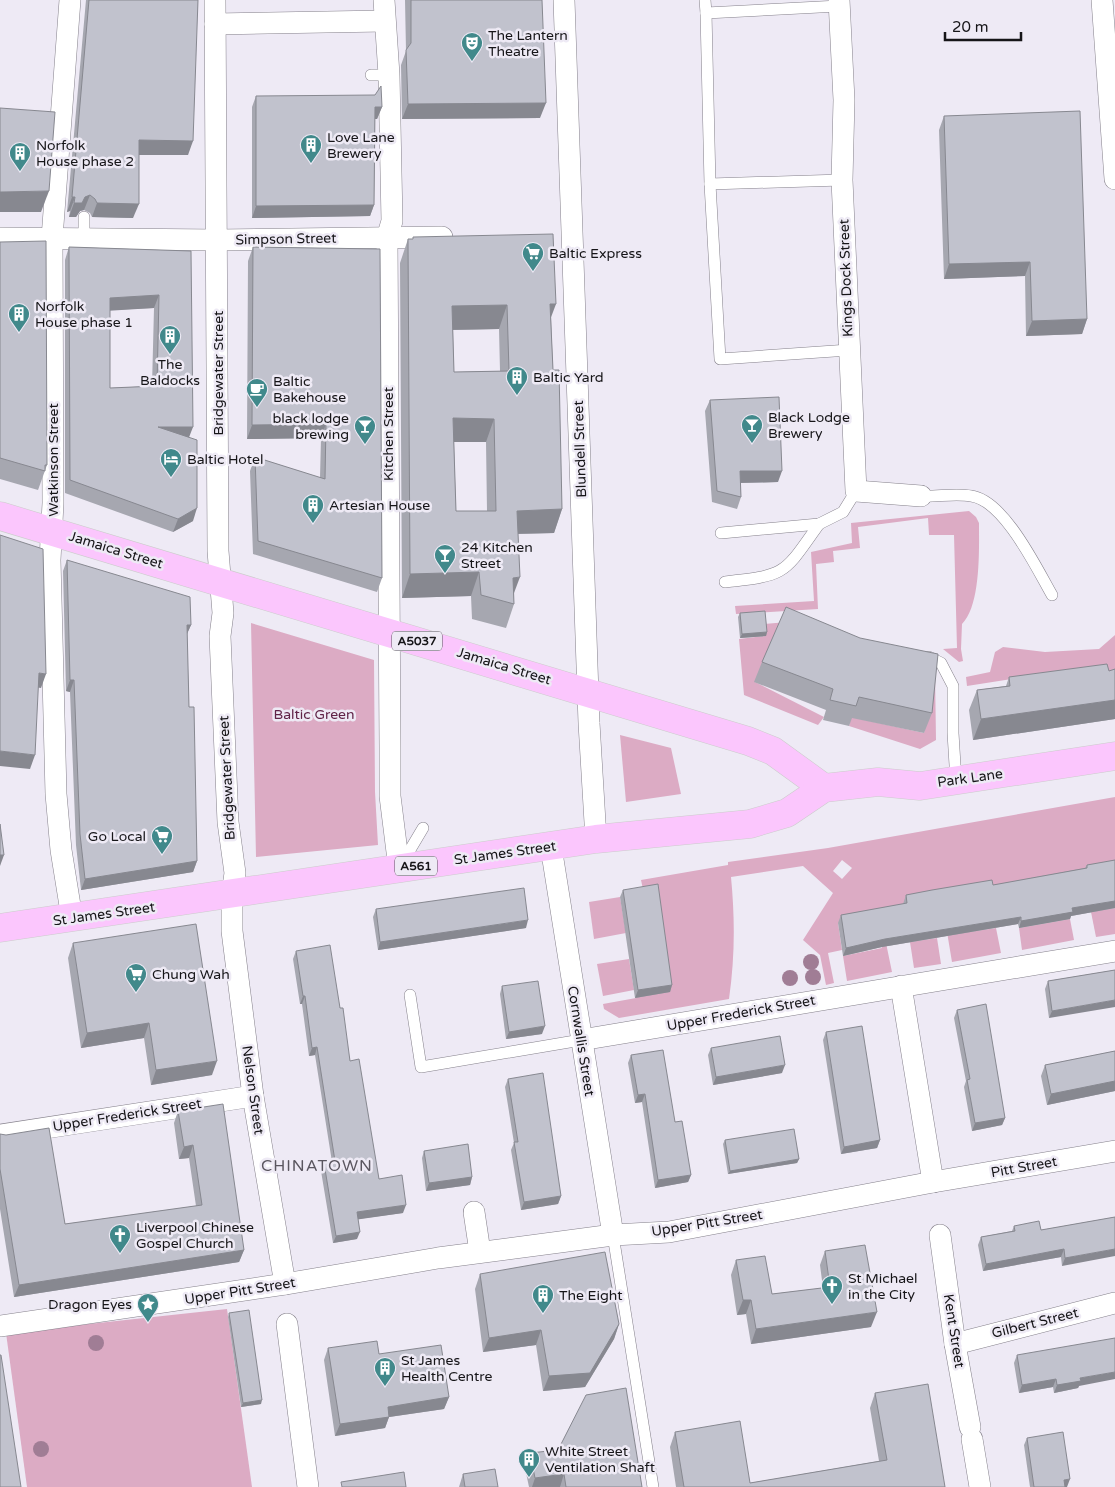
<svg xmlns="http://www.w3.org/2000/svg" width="1115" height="1487" font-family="'Varela Round',sans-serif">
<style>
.green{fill:#dcabc4;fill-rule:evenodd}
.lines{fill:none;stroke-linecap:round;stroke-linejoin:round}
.service-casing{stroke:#85818b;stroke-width:12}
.minor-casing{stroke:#85818b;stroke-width:22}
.primary-casing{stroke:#ccc;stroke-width:29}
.service{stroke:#fff;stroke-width:11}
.minor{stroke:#fff;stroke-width:21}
.primary{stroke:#fbc6fd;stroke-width:28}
.tree{fill:#a07d95}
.wall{fill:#a6a7b0;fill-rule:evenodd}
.shaded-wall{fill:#878890}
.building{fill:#c1c2cd;stroke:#878890;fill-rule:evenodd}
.labels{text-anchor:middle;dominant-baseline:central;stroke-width:5;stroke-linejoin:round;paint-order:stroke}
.shield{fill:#eeeaf5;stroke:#57555a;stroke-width:1}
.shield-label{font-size:12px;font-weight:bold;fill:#161518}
.poi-label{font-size:14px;fill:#161518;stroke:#eeeaf5;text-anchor:start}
.street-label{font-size:14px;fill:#161518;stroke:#eeeaf5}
.park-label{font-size:14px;fill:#602347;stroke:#eeeaf5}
.quarter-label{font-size:16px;letter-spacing:1px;fill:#5a565f;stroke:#eeeaf5}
</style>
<rect width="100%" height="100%" fill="#eeeaf5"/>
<g class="green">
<path d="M969,511L976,517L979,523C979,549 981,605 962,624L961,649L963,661L959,662L943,649L957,648L954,535H929L928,518L858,527L860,548L833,551L834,562L816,564L818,609L736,614L735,606L814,601L811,552L852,543L851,523Z"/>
<path d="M811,620L755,682L824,717L818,725L744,695L739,639L765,636L764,624Z"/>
<path d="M251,623L374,660L375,792L378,845L256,857Z"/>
<path d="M1115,635V688L1096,666L967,686L966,677L990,672L995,652L1003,647L1045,652L1099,649Z"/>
<path d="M935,673L936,740L920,749L849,726L851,717L924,733Z"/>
<path d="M620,735L671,748L681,794L626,802Z"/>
<path d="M1115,797V871L907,924L886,943L892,972L847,981L843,956L882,948L876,916L838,923L842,950L828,953L834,983L826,985L820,955L803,940L833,893L803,866L731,877C735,919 735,957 729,999L619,1018L604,1009L603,1004L636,998L644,894L641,880L728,865V862L828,848ZM842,860L852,868L842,879L833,871Z"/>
<path d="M620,897L626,933L594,939L589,902Z"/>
<path d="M1115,908V934L1096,937L1091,912Z"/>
<path d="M1070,919L1074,940L1022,950L1019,928Z"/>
<path d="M996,928L1001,953L952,962L947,932H969Z"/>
<path d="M937,938L941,964L914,968L910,942Z"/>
<path d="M629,959L634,990L603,996L597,964Z"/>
<path d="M227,1309L252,1487H27L6,1333Z"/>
</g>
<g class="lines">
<g class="service-casing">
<g id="service">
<path d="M705,0L706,13"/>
<path d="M839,6L706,13L710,184L720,359L849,350"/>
<path d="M371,75H389"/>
<path d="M710,184L842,180"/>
<path d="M84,217V238"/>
<path d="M921,496C937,497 955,493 971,496C1004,500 1037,569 1052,595"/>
<path d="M721,533L819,524L843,512L856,491"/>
<path d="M725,582C787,575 783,575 819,524"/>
<path d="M929,657L941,663L953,686V733L956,781"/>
<path d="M401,865L423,828"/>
<path d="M410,995L421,1067L581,1040"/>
<path d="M613,1235L653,1487"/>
</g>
</g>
<g class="minor-casing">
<g id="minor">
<path d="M70,0L52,238L53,503L50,560L56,794L61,850L72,918"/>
<path d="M215,0L218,551L223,613L220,636L228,822L235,873L232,895V931L253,1096L285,1284"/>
<path d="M384,0L389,75L392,221L387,238L390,747V796L399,868"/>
<path d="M564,0L589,723L596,839"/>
<path d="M839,0L844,100L842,180L856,491L921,496"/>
<path d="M1102,0L1115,179"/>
<path d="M215,24L384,21"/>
<path d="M0,238L218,240L442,237"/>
<path d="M551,847L613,1235"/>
<path d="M901,986L933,1182"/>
<path d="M581,1040L1115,951"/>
<path d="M0,1135L253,1096"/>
<path d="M474,1212L480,1252"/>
<path d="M940,1235L955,1344L970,1427"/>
<path d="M287,1324L308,1487"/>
<path d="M0,1326L285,1284L438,1258L613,1235L669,1232L933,1182L1115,1151"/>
<path d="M955,1344L1115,1303"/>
<path d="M972,1439L980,1487"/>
</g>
</g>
<g class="primary-casing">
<g id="primary">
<path d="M0,516L748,741L773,751L824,788"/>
<path d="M0,928L596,839L750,824L787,813L824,788L878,782L920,786L1115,756"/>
</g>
</g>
<use href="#service" class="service"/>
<use href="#minor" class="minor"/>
<use href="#primary" class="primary"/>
</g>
<g class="tree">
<circle cx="811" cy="962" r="8"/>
<circle cx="813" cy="977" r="8"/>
<circle cx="790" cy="978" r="8"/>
<circle cx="96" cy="1343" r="8"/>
<circle cx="41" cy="1449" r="8"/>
</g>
<g class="wall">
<path d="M86,0H198L188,155H139L133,218L92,217L90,213L84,210L80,211L76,217H69L70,211L67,212Z"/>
<path d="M405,0H542L540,118L402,119L401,65L406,51Z"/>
<path d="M256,96L382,107L377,119H375L374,205L370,216L252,218V107Z"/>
<path d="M944,116L1087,319L1082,334L1026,336L1025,276L944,279L939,130Z"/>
<path d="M413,237L551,317L553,370L562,509L554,533L518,534L514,593V604L506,628L472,619L471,596L402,598L400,263L408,239H413ZM499,329L500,371L454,372L453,330ZM454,442H486L487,511H456Z"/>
<path d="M0,242L47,465L38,490L0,479Z"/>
<path d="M69,247L191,251L189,437L193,521L173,532L65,493V260ZM154,308L152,386L110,388V310Z"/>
<path d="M253,247L380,249L382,578L377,592L253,554L250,471L255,457L320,478L321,438L247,439L248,261Z"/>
<path d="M710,400L778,482L741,483V497L737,509L712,502L705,411Z"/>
<path d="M67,560L191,625L187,634L189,707L197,861L193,872L81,890L76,845L70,692L66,691L63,571Z"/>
<path d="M740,613L767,632L766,636L740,638L738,617Z"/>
<path d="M762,662L932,713L924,733L852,718L849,726L823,720L826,710L754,682Z"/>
<path d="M1115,669V719L973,740L969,710L977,690L1006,686L1009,677L1109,671Z"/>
<path d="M1115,860V908L1071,916L1070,919L1019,928L1018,924L882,947L843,956L838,923L841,915L903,904L906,895L993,885L1085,868L1087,865Z"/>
<path d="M623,890L672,985L670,992L635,998L620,897Z"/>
<path d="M376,909L526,928L378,950L373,917Z"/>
<path d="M73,943L212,1075L151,1085L144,1038L81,1048L68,958Z"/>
<path d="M296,951L340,1008L350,1061L379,1179L403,1213L358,1219L357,1239L333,1243L321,1171L324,1163L332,1162L315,1055L309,1056L302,1004H300L293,959Z"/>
<path d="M1115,970L1049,1018L1045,989L1048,981Z"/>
<path d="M502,986L542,1034L506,1039L500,994Z"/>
<path d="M957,1010L1005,1118L1002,1125L972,1131L964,1087L966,1081L954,1018Z"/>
<path d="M826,1032L880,1140L877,1148L841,1154L823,1040Z"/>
<path d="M711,1048L782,1073L713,1085L708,1055Z"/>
<path d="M1115,1051V1091L1047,1105L1041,1076L1045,1065Z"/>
<path d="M631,1055L675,1122L691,1175L688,1182L655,1188L642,1102L635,1103L628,1063Z"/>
<path d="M508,1079L561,1196L558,1204L521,1210L511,1150L514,1143L505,1087Z"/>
<path d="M178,1111L244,1250L239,1262L14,1297L0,1209V1134L65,1224L196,1206L189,1158L179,1159L174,1123Z"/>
<path d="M725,1140L799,1159L797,1163L728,1174L723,1144Z"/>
<path d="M424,1151L472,1177L470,1185L426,1191L422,1158Z"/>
<path d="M1115,1217L1062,1266L1061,1257L983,1271L978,1245L981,1237L1012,1231L1014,1226L1041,1230Z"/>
<path d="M825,1251L871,1327L751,1344L746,1314L737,1315L731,1275L736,1260L772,1294L823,1288L820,1265Z"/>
<path d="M480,1274L619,1324L614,1339L585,1387L543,1391L536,1345L483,1352L475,1289Z"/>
<path d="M229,1313L261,1404L241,1407L228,1317Z"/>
<path d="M328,1348L379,1354L449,1397L444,1409L389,1417L385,1428L335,1436L324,1360Z"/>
<path d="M1017,1355L1079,1386L1078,1388L1054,1393L1053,1387L1019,1393L1014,1363Z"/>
<path d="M875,1393L945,1487H676L670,1447L675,1432L750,1483L879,1461L870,1408Z"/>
<path d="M1027,1438L1067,1487H1030L1024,1445Z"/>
<path d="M530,1453L642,1487H529L525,1468Z"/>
<path d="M463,1474L498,1487H459Z"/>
</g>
<g class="shaded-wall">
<path d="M546,103L540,118L402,119L408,104Z"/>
<path d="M375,107H382L377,119H371Z"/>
<path d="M139,140L193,141L188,155H134Z"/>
<path d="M49,191L41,212H0V192Z"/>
<path d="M90,195L84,210L80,211L76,217H69L74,203L85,197Z"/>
<path d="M72,197H75L70,211L67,212Z"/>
<path d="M97,203L139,204L133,218L92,217Z"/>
<path d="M374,205L370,216L252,218L256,206Z"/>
<path d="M1030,262L1025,276L944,279L949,264Z"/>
<path d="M159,295L154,308L105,311L110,298Z"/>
<path d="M550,304H556L547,328Z"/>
<path d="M507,305L499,329L444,330L452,306Z"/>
<path d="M1087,319L1082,334L1026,336L1032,321Z"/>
<path d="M453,418L494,419L486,442H445Z"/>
<path d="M326,424L321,438L247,439L252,425Z"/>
<path d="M158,427H193L188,440Z"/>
<path d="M740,471H782L778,482L736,483Z"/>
<path d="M197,508L193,521L173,532L178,519Z"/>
<path d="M562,509L554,533L508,534L517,511Z"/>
<path d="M479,572L471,596L402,598L410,574Z"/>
<path d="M520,577L511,601L513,578Z"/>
<path d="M187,625H191L186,636Z"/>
<path d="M767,632L766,636L740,638L742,634Z"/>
<path d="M39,673L46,674L41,688L34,687Z"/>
<path d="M70,680H74L70,692L66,691Z"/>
<path d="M1115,700V719L973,740L981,719Z"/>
<path d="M0,751L35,755L30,769L0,766Z"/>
<path d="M0,855H4L0,866Z"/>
<path d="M197,861L193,872L81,890L85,879Z"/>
<path d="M1115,901V908L1071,916L1070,919L1019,928L1021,921L1072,908Z"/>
<path d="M1021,917L1018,924L882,947L843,956L846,948L885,939Z"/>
<path d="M528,920L526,928L378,950L380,942Z"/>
<path d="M672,985L670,992L635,998L638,990Z"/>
<path d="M303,996H305L302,1004H300Z"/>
<path d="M1115,1000V1007L1049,1018L1052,1011Z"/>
<path d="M149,1023L144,1038L81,1048L87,1033Z"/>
<path d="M545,1026L542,1034L506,1039L509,1032Z"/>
<path d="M317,1047L315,1055L309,1056L312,1048Z"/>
<path d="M217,1061L212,1075L151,1085L156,1070Z"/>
<path d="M785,1065L782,1073L713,1085L716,1077Z"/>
<path d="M1115,1081V1091L1047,1105L1051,1094Z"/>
<path d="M645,1094L642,1102L635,1103L638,1095Z"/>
<path d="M1005,1118L1002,1125L972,1131L975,1123Z"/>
<path d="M880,1140L877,1148L841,1154L844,1147Z"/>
<path d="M193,1145L189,1158L179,1159L184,1147Z"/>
<path d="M799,1159L797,1163L728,1174L730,1171Z"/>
<path d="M691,1175L688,1182L655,1188L658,1180Z"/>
<path d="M472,1177L470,1185L426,1191L429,1183Z"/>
<path d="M561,1196L558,1204L521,1210L524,1202Z"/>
<path d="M406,1205L403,1213L354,1220L357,1212Z"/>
<path d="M360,1232L357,1239L333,1243L336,1236Z"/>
<path d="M1064,1249L1061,1257L983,1271L986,1264Z"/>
<path d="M1115,1249V1256L1062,1266L1065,1258Z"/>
<path d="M244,1250L239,1262L14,1297L19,1285Z"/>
<path d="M743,1300H751L746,1314L737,1315Z"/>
<path d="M877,1312L871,1327L751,1344L756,1329Z"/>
<path d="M619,1324L614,1339L585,1387L543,1391L549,1376Z"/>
<path d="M541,1330L536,1345L483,1352L489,1338Z"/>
<path d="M1115,1372V1379L1079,1386L1078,1388L1054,1393L1057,1385L1080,1378Z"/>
<path d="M1056,1379L1053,1387L1019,1393L1022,1385Z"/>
<path d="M449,1397L444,1409L389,1417L385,1428L335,1436L340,1424L388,1407Z"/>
<path d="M262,1400L261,1404L241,1407L243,1403Z"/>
<path d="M564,1474L560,1487H532L535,1478Z"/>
<path d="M1070,1479L1067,1487H1061L1064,1480Z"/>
</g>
<g class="building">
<path d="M89,0H198L193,141L139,140V204L97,203L95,199L90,195L85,197L82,203H74L75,197H72Z"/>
<path d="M411,0H542L546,103L408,104L406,50L411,43Z"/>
<path d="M381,86L382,107H375L374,205L256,206V96L375,95Z"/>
<path d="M0,108L55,112L49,191L0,192Z"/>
<path d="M1080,111L1087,319L1032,321L1030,262L949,264L944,116Z"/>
<path d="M553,234L556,304H550L553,370H559L562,509L517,511L520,577L513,578L514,604L481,595L479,572L410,574L408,239H413V237ZM507,305L509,371L454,372L452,306ZM453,418L494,419L496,511H456Z"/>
<path d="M46,241L47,465H45V471L0,458V242Z"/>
<path d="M69,247L191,251L193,427H158L197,440V508L178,519L70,480ZM159,295L157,386L110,388V298Z"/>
<path d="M253,247L380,249L382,578L258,541L255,457L325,479L326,424L252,425Z"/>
<path d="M779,397L782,471H740L741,497L717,491L710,400Z"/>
<path d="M0,535L43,549L46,674L39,673L35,755L0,751Z"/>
<path d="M67,560L190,597L191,625H187L189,707H194L197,861L85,879L80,834L74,680H70Z"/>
<path d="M786,607L860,638L938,654L932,713L859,697L856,706L830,700L833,689L762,662Z"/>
<path d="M765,611L767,632L742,634L740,613Z"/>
<path d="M1107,664L1109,671L1115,669V700L981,719L977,690L1010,686L1009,677Z"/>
<path d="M0,824L4,855H0Z"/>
<path d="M1115,860V901L1072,908L1073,912L1021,921V917L885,939L846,948L841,915L907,903L906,895L932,890L992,880L993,885L1087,868V865Z"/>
<path d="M658,884L672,985L638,990L623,890Z"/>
<path d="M524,888L528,920L380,942L376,909Z"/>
<path d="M196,924L217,1061L156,1070L149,1023L87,1033L73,943Z"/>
<path d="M330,945L340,1008H343L350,1061L359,1059L379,1179L402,1175L406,1205L357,1212L360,1232L336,1236L324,1163L335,1161L317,1047L312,1048L305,996H303L296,951Z"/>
<path d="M1115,970V1000L1052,1011L1048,981Z"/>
<path d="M538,981L545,1026L509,1032L502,986Z"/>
<path d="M986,1004L1005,1118L975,1123L967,1080L970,1079L957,1010Z"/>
<path d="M862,1026L880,1140L844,1147L826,1032Z"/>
<path d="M780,1036L785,1065L716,1077L711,1048Z"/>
<path d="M663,1050L675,1122L682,1121L691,1175L658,1180L645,1094L638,1095L631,1055Z"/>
<path d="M1115,1051V1081L1051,1094L1045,1065Z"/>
<path d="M543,1073L561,1196L524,1202L514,1142H518L508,1079Z"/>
<path d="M223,1104L244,1250L19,1285L0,1169V1134L6,1135L49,1128L65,1224L202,1205L193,1145L184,1147L178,1111Z"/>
<path d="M794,1129L799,1159L730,1171L725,1140Z"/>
<path d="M468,1144L472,1177L429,1183L424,1151Z"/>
<path d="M1115,1217V1249L1065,1258L1064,1249L986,1264L981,1237L1015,1231L1014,1226L1039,1221L1041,1230Z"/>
<path d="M865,1245L877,1312L756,1329L751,1300H743L736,1260L765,1256L772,1294L830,1287L825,1251Z"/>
<path d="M605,1252L619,1324L590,1373L549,1376L541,1330L489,1338L480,1274Z"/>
<path d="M249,1310L262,1400L243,1403L229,1313Z"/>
<path d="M1115,1338V1372L1080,1378L1081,1381L1057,1385L1056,1379L1022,1385L1017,1355Z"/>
<path d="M377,1341L379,1354L441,1345L449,1397L388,1407L389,1417L340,1424L328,1348Z"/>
<path d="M0,1355H1L21,1487H0Z"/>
<path d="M928,1384L945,1487H684L675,1432L740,1421L750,1483L887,1460L875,1393Z"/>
<path d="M626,1388L642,1487H566L564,1474L535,1478L530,1453L558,1450L586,1395Z"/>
<path d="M1063,1432L1070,1479L1064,1480L1065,1487H1034L1027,1438Z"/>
<path d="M495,1469L498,1487H465L463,1474Z"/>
<path d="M404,1472L406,1487H342L341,1482Z"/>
</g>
<defs>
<g id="theatre-pin" transform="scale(1.125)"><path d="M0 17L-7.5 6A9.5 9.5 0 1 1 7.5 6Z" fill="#41898b" stroke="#eeeaf5"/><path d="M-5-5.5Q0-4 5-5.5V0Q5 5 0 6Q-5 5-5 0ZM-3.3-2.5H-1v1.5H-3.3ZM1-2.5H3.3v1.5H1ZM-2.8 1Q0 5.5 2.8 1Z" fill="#fff"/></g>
<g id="building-pin" transform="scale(1.125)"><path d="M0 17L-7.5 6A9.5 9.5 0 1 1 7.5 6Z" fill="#41898b" stroke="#eeeaf5"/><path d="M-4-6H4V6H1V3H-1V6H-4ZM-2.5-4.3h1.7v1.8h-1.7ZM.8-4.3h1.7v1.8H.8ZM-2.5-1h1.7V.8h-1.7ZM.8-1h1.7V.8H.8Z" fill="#fff"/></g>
<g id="supermarket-pin" transform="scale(1.125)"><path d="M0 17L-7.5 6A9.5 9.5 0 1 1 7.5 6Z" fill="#41898b" stroke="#eeeaf5"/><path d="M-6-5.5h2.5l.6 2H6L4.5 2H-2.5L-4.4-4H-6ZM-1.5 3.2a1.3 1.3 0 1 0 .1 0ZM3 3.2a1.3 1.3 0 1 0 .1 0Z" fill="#fff"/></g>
<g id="cafe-pin" transform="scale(1.125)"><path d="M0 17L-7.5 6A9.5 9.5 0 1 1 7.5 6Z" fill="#41898b" stroke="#eeeaf5"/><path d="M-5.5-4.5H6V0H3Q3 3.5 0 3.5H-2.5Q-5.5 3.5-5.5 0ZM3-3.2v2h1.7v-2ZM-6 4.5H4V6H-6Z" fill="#fff"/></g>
<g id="bar-pin" transform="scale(1.125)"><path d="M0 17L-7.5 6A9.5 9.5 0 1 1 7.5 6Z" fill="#41898b" stroke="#eeeaf5"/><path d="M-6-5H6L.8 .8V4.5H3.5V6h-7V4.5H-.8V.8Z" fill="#fff"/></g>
<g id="hotel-pin" transform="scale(1.125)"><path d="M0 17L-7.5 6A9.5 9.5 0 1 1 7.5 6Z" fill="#41898b" stroke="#eeeaf5"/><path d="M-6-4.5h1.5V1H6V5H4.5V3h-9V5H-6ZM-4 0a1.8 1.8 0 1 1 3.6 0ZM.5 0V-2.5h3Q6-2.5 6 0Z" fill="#fff"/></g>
<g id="church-pin" transform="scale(1.125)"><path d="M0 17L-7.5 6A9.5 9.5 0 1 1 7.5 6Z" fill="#41898b" stroke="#eeeaf5"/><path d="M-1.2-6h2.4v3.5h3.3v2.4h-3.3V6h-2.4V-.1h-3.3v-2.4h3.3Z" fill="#fff"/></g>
<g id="sight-pin" transform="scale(1.125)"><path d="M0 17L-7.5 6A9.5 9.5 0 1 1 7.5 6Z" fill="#41898b" stroke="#eeeaf5"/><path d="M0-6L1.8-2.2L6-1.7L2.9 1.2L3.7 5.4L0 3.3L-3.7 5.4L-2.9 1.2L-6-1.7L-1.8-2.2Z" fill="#fff"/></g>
</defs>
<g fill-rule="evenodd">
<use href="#theatre-pin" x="472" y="43"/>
<use href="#building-pin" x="311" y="145"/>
<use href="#building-pin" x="20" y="153"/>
<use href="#supermarket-pin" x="533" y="253"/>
<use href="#building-pin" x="19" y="314"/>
<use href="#building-pin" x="170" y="336"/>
<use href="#building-pin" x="517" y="377"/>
<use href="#cafe-pin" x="257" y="389"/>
<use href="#bar-pin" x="752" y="425"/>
<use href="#bar-pin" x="365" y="426"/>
<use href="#hotel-pin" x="171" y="459"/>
<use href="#building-pin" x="313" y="505"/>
<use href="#bar-pin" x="445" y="555"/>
<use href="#supermarket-pin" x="162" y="836"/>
<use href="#supermarket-pin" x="136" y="974"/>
<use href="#church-pin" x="120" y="1235"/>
<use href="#church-pin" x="832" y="1286"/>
<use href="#building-pin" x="543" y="1295"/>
<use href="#sight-pin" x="148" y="1304"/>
<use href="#building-pin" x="385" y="1368"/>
<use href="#building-pin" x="529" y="1459"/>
</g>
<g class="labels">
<g class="shield">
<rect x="392" y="631.5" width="50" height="19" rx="4"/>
<rect x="395" y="856.5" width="42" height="19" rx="4"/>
</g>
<g class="shield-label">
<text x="417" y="641">A5037</text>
<text x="416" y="866">A561</text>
</g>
<g class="poi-label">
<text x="488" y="35">The Lantern<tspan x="488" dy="16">Theatre</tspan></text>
<text x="327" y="137">Love Lane<tspan x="327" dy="16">Brewery</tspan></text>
<text x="36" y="145">Norfolk<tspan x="36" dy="16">House phase 2</tspan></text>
<text x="549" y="253">Baltic Express</text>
<text x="35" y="306">Norfolk<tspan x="35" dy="16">House phase 1</tspan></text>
<text x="170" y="364" text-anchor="middle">The<tspan x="170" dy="16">Baldocks</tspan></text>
<text x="533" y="377">Baltic Yard</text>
<text x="273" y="381">Baltic<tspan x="273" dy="16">Bakehouse</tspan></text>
<text x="768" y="417">Black Lodge<tspan x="768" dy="16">Brewery</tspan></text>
<text x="349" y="418" text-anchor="end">black lodge<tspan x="349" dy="16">brewing</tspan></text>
<text x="187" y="459">Baltic Hotel</text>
<text x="329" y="505">Artesian House</text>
<text x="461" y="547">24 Kitchen<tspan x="461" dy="16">Street</tspan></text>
<text x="146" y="836" text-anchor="end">Go Local</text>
<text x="152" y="974">Chung Wah</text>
<text x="136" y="1227">Liverpool Chinese<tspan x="136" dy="16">Gospel Church</tspan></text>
<text x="848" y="1278">St Michael<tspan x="848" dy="16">in the City</tspan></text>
<text x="559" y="1295">The Eight</text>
<text x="132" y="1304" text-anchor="end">Dragon Eyes</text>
<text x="401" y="1360">St James<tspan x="401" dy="16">Health Centre</tspan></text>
<text x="545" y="1451">White Street<tspan x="545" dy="16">Ventilation Shaft</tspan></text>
</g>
<g class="street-label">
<text transform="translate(286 239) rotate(-1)">Simpson Street</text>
<text transform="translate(846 278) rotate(-92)">Kings Dock Street</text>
<text transform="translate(218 373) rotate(-90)">Bridgewater Street</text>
<text transform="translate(388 434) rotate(-90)">Kitchen Street</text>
<text transform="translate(580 449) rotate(-92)">Blundell Street</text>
<text transform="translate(53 460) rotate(-90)">Watkinson Street</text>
<text transform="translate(116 550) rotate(17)">Jamaica Street</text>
<text transform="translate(504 666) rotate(17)">Jamaica Street</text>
<text transform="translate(227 778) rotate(-93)">Bridgewater Street</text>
<text transform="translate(970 778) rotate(-8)">Park Lane</text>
<text transform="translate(505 853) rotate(-8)">St James Street</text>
<text transform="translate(104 914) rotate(-8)">St James Street</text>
<text transform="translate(741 1013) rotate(-10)">Upper Frederick Street</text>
<text transform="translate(581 1041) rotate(81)">Cornwallis Street</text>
<text transform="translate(253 1090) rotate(82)">Nelson Street</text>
<text transform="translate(127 1115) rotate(-9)">Upper Frederick Street</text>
<text transform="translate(1024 1167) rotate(-10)">Pitt Street</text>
<text transform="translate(707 1223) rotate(-9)">Upper Pitt Street</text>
<text transform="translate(240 1291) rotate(-9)">Upper Pitt Street</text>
<text transform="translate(1035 1323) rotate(-14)">Gilbert Street</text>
<text transform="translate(954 1331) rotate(81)">Kent Street</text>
</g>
<g class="park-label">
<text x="314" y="714">Baltic Green</text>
</g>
<g class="quarter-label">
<text x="317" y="1166">CHINATOWN</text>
</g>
</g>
<path d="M945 32v8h76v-8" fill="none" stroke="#161518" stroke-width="2.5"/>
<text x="952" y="32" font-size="15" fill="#161518" stroke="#eeeaf5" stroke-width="4" paint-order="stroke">20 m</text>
</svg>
